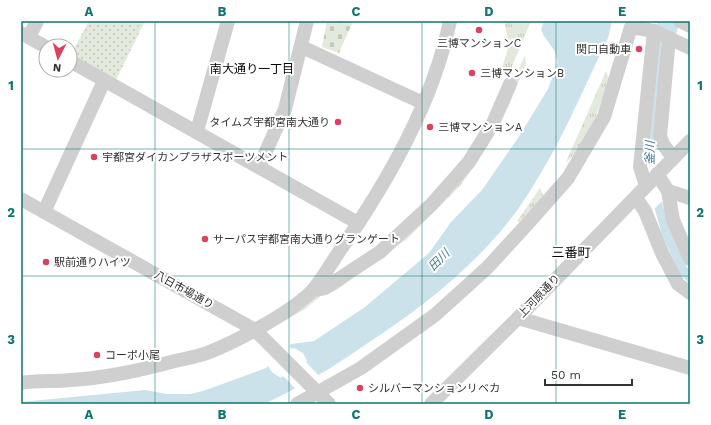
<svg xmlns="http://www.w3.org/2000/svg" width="711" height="425" font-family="'Work Sans','Noto Sans JP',sans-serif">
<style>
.grass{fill:url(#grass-tufts)}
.cemetery{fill:url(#cemetery-stones)}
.park{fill:url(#park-dots)}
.water{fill:#cce2ea}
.pier{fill:#fff}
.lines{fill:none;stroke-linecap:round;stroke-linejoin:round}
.river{stroke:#cce2ea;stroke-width:21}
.minor{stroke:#cfcfcf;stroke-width:14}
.grid{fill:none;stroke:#0f766e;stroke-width:1;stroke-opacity:0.55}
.poi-dot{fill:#dc415f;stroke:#fff;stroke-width:1.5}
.labels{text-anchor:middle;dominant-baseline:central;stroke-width:4;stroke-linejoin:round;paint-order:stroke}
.poi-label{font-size:11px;fill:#323232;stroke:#fff;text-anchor:start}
.street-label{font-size:11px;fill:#323232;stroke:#fff}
.neighbourhood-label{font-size:12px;fill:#000;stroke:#fff}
.water-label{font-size:12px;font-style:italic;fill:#437c91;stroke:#fff}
.quarter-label{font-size:13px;fill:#000;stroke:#fff}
.neatline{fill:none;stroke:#0f766e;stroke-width:1.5}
.grid-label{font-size:13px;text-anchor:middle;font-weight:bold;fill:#0f766e}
</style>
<defs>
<pattern id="grass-tufts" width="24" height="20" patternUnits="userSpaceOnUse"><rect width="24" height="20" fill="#e3e9dc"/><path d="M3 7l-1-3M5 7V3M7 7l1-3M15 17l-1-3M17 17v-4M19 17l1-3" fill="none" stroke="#c3c8bd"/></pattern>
<pattern id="cemetery-stones" width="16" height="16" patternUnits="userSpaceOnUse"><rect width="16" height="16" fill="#e3e9dc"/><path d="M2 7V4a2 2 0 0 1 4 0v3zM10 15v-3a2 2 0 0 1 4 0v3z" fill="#c3c8bd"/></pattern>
<pattern id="park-dots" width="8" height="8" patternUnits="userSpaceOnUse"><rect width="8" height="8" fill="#e3e9dc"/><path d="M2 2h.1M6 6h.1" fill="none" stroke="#c3c8bd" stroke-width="1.8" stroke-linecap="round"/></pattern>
</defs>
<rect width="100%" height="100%" fill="#fff"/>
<g class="grass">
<path d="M504,21H531L508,76L502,68L509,45Z"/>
<path d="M525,55L526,64L509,105L490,142L461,185L406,240L377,258L367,268L335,291L321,296L305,309L276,326L399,236L494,124Z"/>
<path d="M606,71L609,79C601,104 587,146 566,162Z"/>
<path d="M540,188L543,195L532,211L519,222L517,221Z"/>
</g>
<path class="cemetery" d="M327,21H353L339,53L322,47Z"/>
<path class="park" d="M89,21H145L115,82L70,56Z"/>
<g class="water">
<path d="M558,21H612L608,38C583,90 561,143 530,191C491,254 429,303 368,343C335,366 301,387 264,404H21V402L145,390L167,394H190L203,391L266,368L291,344L314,341L365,307L429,253L451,222L482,190L518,138L548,89L558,61Z"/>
<path d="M657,40L665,42L654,145V174L670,230L690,273V284L680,274L662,235L647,181V153Z"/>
</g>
<g class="pier">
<path d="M656,148V174L662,201L652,211L646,185L645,156Z"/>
<path d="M288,345L292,349L294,348L303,353L307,361L306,362L320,377L297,390L283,376L281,378L273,373L267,365Z"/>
</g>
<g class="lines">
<g class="river">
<path d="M552,29L564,46L569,63"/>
<path d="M659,56L669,21"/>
</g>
<g class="minor">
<path d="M680,21L690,26"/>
<path d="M21,33L46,47"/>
<path d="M29,37L37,21"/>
<path d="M670,39L668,49L660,136L663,144L673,158"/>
<path d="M302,47L423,103"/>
<path d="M70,61L358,223"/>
<path d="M197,131L228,21"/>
<path d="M259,167L285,109L307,21"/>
<path d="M657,174L668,191L673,220L690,259"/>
<path d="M646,186L640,167L654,31"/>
<path d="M668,191L690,198"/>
<path d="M636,198L645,211L662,253L678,284L690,293"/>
<path d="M21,199L255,330L329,404"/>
<path d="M44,212L104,81"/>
<path d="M313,290L325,288L380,252L431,205L469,162L493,123L510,84"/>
<path d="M518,318L690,368"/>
<path d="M21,383C38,380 54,382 70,380C105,378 138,371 171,362C183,359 196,357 207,353C236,342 292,312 313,290C324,277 333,260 343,246C389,179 433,102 450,21"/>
<path d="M297,404L361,368L435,315L487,268L531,220L568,178L604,117L631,27L654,31L690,48"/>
<path d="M431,404L518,318L690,141"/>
</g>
</g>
<path class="grid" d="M155,21V404M289,21V404M422,21V404M556,21V404M21,149H690M21,276H690"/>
<g class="poi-dot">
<circle cx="479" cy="30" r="4"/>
<circle cx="639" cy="49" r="4"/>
<circle cx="472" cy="73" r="4"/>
<circle cx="338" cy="122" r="4"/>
<circle cx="430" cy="127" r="4"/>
<circle cx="94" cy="157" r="4"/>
<circle cx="205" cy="239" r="4"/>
<circle cx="46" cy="262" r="4"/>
<circle cx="97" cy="355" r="4"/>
<circle cx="360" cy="388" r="4"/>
</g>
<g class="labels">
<g class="poi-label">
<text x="479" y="43" text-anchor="middle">三博マンションC</text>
<text x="631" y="49" text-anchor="end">関口自動車</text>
<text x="480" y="73">三博マンションB</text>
<text x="330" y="122" text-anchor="end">タイムズ宇都宮南大通り</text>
<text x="438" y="127">三博マンションA</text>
<text x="102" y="157">宇都宮ダイカンプラザスポーツメント</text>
<text x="213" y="239">サーパス宇都宮南大通りグランゲート</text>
<text x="54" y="262">駅前通りハイツ</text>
<text x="105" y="355">コーポ小尾</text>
<text x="368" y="388">シルバーマンションリベカ</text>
</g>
<g class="street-label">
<text transform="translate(184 290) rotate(29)">八日市場通り</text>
<text transform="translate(539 296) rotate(-46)">上河原通り</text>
</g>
<g class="neighbourhood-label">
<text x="252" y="69">南大通り一丁目</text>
</g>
<g class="water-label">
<text transform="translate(650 153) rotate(-89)">釜川</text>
<text transform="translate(439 260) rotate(-45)">田川</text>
</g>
<g class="quarter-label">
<text x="571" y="252">三番町</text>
</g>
</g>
<rect width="711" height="425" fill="none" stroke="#ffffff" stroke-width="44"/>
<g transform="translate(58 58) rotate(186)"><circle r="19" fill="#ffffff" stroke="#adadad"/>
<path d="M0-3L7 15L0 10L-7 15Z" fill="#dc415f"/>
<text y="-6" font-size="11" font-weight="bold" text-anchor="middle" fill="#323232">N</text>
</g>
<path d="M545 379v6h87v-6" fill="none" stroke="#323232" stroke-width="2"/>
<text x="551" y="379" font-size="12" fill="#323232" stroke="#ffffff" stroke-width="3" paint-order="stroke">50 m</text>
<rect x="22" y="22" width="667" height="381" class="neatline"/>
<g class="grid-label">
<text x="89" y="16">A</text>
<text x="222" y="16">B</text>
<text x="356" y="16">C</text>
<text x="489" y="16">D</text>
<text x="622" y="16">E</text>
<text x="11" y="90">1</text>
<text x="700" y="90">1</text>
<text x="11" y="217">2</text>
<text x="700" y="217">2</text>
<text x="11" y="344">3</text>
<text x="700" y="344">3</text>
<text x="89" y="419">A</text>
<text x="222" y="419">B</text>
<text x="356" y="419">C</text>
<text x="489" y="419">D</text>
<text x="622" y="419">E</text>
</g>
</svg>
